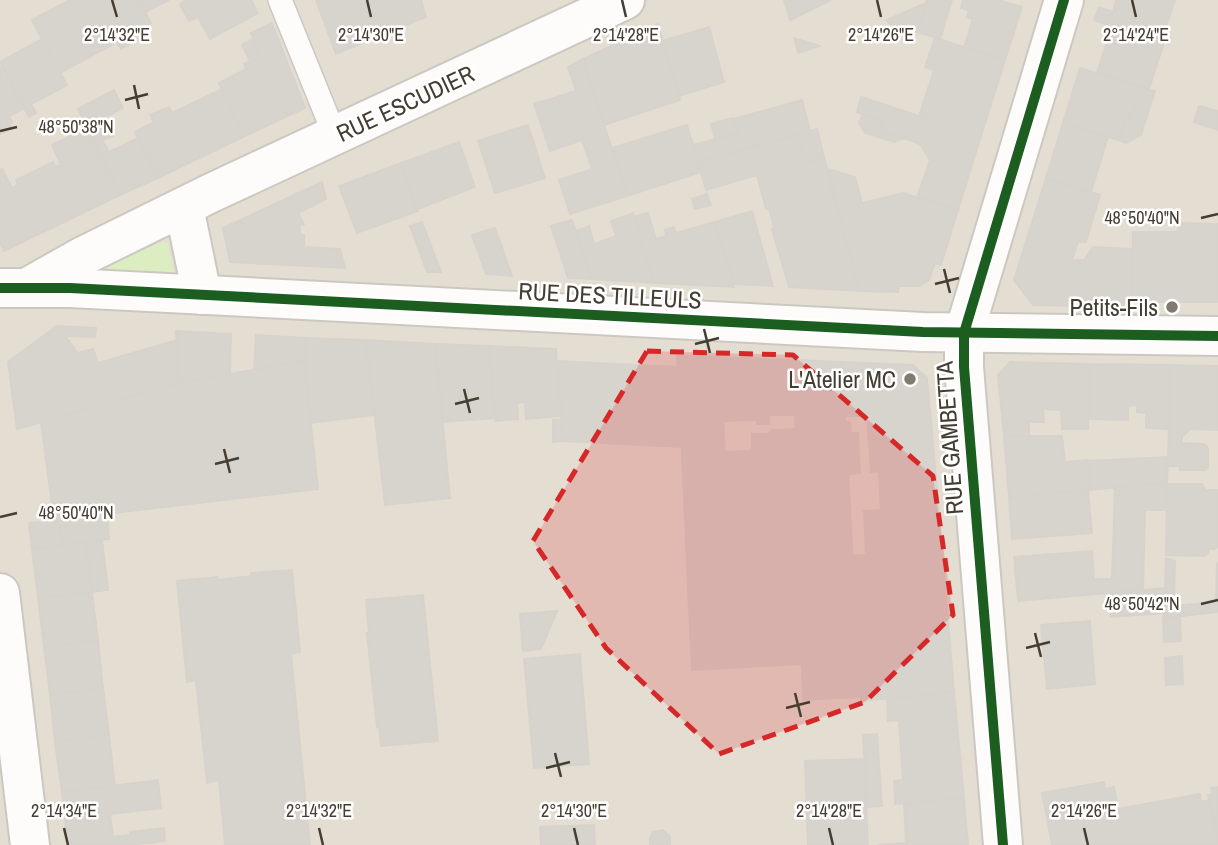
<svg xmlns="http://www.w3.org/2000/svg" width="1218" height="845" font-family="'Archivo Narrow',sans-serif">
<style>
.residential{fill:#e4ded2}
.green{fill:#ddedc2}
.building{fill:#d7d3cd;stroke:#d7d3cc;stroke-width:2}
.lines{fill:none;stroke-linecap:round;stroke-linejoin:round}
.lane-casing{stroke:#cbc8c2;stroke-width:26}
.street-casing{stroke:#cbc8c2;stroke-width:42}
.lane{stroke:#fdfcfb;stroke-width:23}
.street{stroke:#fdfcfb;stroke-width:38}
.cycleway-casing{stroke:#fff;stroke-width:15}
.cycleway{stroke:#1b5e20;stroke-width:10}
.marked{fill:#d62828;fill-opacity:0.2;stroke:#d62828;stroke-width:5;stroke-dasharray:14 9;stroke-linejoin:round}
.ticks{fill:none;stroke:#453d32;stroke-width:2.5}
.poi-dot{fill:#807a71;stroke:#fff;stroke-width:2.5}
.labels{text-anchor:middle;dominant-baseline:central;stroke-width:5;stroke-linejoin:round;paint-order:stroke}
.street-label{font-size:24px;fill:#453d32;stroke:#fff}
.poi-label{font-size:24px;fill:#453d32;stroke:#fff;text-anchor:end}
.ticks-label{font-size:18px;text-anchor:middle;fill:#453d32;stroke:#fff;stroke-width:5;stroke-linejoin:round;paint-order:stroke}
</style>
<rect width="100%" height="100%" fill="#efece6"/>
<rect class="residential" x="0" y="0" width="1218" height="845"/>
<path class="green" d="M163,242L168,244L175,278L92,272Z"/>
<g class="building">
<path d="M70,0H139L151,23L133,33L137,40L121,49L117,42L60,73L32,20Z"/>
<path d="M139,0H169L145,12Z"/>
<path d="M186,0H251L258,13L210,39L198,17L189,21L180,4Z"/>
<path d="M316,0H421L426,17L336,54Z"/>
<path d="M784,0H831L790,20Z"/>
<path d="M927,0H952L940,39L918,32Z"/>
<path d="M963,0H998L1022,7L1005,60L964,47L973,19L967,17L969,10L961,8Z"/>
<path d="M1116,0H1175L1163,35L1171,38L1169,44L1094,20L1099,7L1113,12Z"/>
<path d="M926,3L918,32L890,24L887,20Z"/>
<path d="M272,23L305,108L243,137L219,83L246,69L244,64L260,57L251,33Z"/>
<path d="M658,24L680,100L604,125L583,59Z"/>
<path d="M1112,26L1164,43L1149,89L1097,73Z"/>
<path d="M709,27L724,82L679,96L662,41Z"/>
<path d="M794,38L820,46L798,53Z"/>
<path d="M935,38L1005,60L981,136L919,116L934,70L925,67Z"/>
<path d="M42,39L67,85L31,104L36,113L29,117L0,62Z"/>
<path d="M253,39L260,57L250,61L242,45Z"/>
<path d="M583,59L627,196L570,214L559,180L592,169L582,140L550,151L534,104L576,91L568,67Z"/>
<path d="M2,67L24,108L9,116L12,122L8,130L0,134V68Z"/>
<path d="M1080,68L1140,87L1130,119L1126,117L1118,140L1063,123Z"/>
<path d="M1140,87L1155,91L1141,135L1126,143L1118,140L1126,117L1130,119Z"/>
<path d="M222,89L243,137L158,178L135,132L154,122L150,115L169,107L172,113Z"/>
<path d="M114,90L123,108L104,118L95,100Z"/>
<path d="M861,97L981,136L958,210L917,197L930,160L920,144L880,130L884,121L857,112Z"/>
<path d="M95,100L113,136L102,140L109,152L138,138L158,178L120,195L78,109Z"/>
<path d="M802,100L810,131L698,162L693,145L738,133L734,119Z"/>
<path d="M1199,106L1218,111V130L1194,122Z"/>
<path d="M863,114L884,121L880,130L902,139L894,142L865,133L859,123Z"/>
<path d="M733,118L738,133L715,139L711,124Z"/>
<path d="M1063,123L1108,137L1091,192L1046,178Z"/>
<path d="M528,125L545,178L495,193L478,141Z"/>
<path d="M687,125L701,172L627,196L612,148Z"/>
<path d="M87,128L120,195L4,251L0,243V170L2,169L12,188L18,185L16,180L53,162L56,167L61,165L52,145Z"/>
<path d="M817,129L824,157L805,163L797,135Z"/>
<path d="M797,135L805,163L824,157L859,291L789,287L772,229L774,228L769,208L766,209L757,175L706,190L698,162Z"/>
<path d="M459,142L475,187L418,209L401,163Z"/>
<path d="M401,163L418,211L357,233L339,186Z"/>
<path d="M828,169L855,177L862,203L903,193L958,210L941,265L935,263L929,280L919,286H899L898,292L859,291Z"/>
<path d="M1046,178L1100,195L1086,242H1078L1072,260H1084L1093,247L1133,249L1132,307L1033,305L1014,280Z"/>
<path d="M322,182L326,199L298,213L304,224L300,225V235H304V247L340,249L345,268L230,262L223,228Z"/>
<path d="M707,194L711,205L695,209L692,199Z"/>
<path d="M752,211L773,286L734,284L715,222Z"/>
<path d="M633,213L655,283L591,279L576,231L589,226L594,244L616,236L611,221Z"/>
<path d="M648,213L656,239L666,236L665,230L674,227L676,233L715,222L734,287L655,283L634,217Z"/>
<path d="M572,220L576,231L591,279L568,278L551,226Z"/>
<path d="M422,222L441,272H427L410,226Z"/>
<path d="M1179,223L1218,224V302H1132L1133,232H1178Z"/>
<path d="M495,228L512,276L486,274L472,235Z"/>
<path d="M57,326L96,328L95,337L65,336Z"/>
<path d="M57,326L78,353L93,349L98,363L177,340L179,384L17,429L8,362Z"/>
<path d="M176,331L231,334L230,374L179,384Z"/>
<path d="M256,335L305,338V360L254,370Z"/>
<path d="M305,338L366,340L375,415L311,423L304,361Z"/>
<path d="M366,340L435,344L450,498L385,505Z"/>
<path d="M435,344L489,346L495,418L443,422Z"/>
<path d="M489,346L556,349L561,416L526,419L525,402L517,403L518,419L495,421Z"/>
<path d="M677,355L721,357L724,435L681,437Z"/>
<path d="M721,357L793,360L795,415H769V424H757V420L724,421Z"/>
<path d="M793,360L842,362L845,416L795,415Z"/>
<path d="M304,361L318,489L54,520L41,422L178,383Z"/>
<path d="M557,361L678,367L681,447L563,441Z"/>
<path d="M842,362L913,365L927,378L935,467L871,472L867,416H845Z"/>
<path d="M1010,362L1089,364L1088,429H1062L1061,410L1043,409L1044,422H1029V436H1004L998,375Z"/>
<path d="M1089,364L1170,365L1168,429L1146,428V413L1137,412V405L1128,406V420L1089,419Z"/>
<path d="M1170,365L1218,366V430L1190,429L1182,437V443L1204,444L1208,448V468L1205,470H1180V466H1168Z"/>
<path d="M795,415L845,416L854,582L800,585Z"/>
<path d="M553,420H562L563,441L553,442Z"/>
<path d="M846,422H850L851,433H858L860,473L849,474Z"/>
<path d="M795,429L796,449L752,451V434H769L772,430Z"/>
<path d="M724,435L725,452L682,454L681,437Z"/>
<path d="M1004,436H1062L1065,462L1088,460L1089,490L1009,497Z"/>
<path d="M796,449L800,585L854,582L861,697L803,700L802,664L692,670L689,608L729,606L725,452Z"/>
<path d="M725,452L726,496L684,498L682,454Z"/>
<path d="M1168,457L1167,483L1089,490L1088,461Z"/>
<path d="M935,467L942,548L866,555L864,511L881,510L879,471Z"/>
<path d="M1167,483V510H1145L1143,590L1018,601L1014,557L1092,551L1094,579H1112L1115,487Z"/>
<path d="M1167,484H1202L1206,490H1218V547L1215,549H1208V553L1204,556L1166,555Z"/>
<path d="M1088,490L1092,533L1012,539L1009,497Z"/>
<path d="M726,496L729,606L689,608L684,498Z"/>
<path d="M107,514L109,539L62,545L60,520Z"/>
<path d="M60,520L62,545L32,549L29,523Z"/>
<path d="M102,540L108,590L92,592L86,542Z"/>
<path d="M86,542L92,592L38,598L32,549Z"/>
<path d="M942,548L954,692L861,701L853,556Z"/>
<path d="M1166,558L1175,561L1174,606L1216,602L1217,564L1218,563V612L1164,618Z"/>
<path d="M292,570L300,652L291,654L310,845H225L219,780L207,783L196,680L187,682L177,581L217,577L218,580L252,576L251,573Z"/>
<path d="M1165,588V613L1111,617L1109,593Z"/>
<path d="M92,592L98,640L44,647L38,598Z"/>
<path d="M423,595L438,741L381,746L379,726L377,727L367,633H369L366,600Z"/>
<path d="M557,611L541,649L523,651L520,614Z"/>
<path d="M1180,616L1181,641L1164,642L1163,618Z"/>
<path d="M1090,621L1095,684L1047,689L1041,625Z"/>
<path d="M98,640L103,688L50,695L44,647Z"/>
<path d="M580,654L589,764L534,768L524,659Z"/>
<path d="M1182,656L1183,684L1166,685L1165,658Z"/>
<path d="M103,688L109,735L55,742L50,695Z"/>
<path d="M954,692L964,798L895,804L894,781L903,780L899,720L888,721L887,699Z"/>
<path d="M877,734L882,806L867,807L863,735Z"/>
<path d="M109,735L115,786L62,792L55,742Z"/>
<path d="M864,759L868,845H808L805,761Z"/>
<path d="M158,780L161,808L110,814L113,837L130,835V832L164,828L165,841L129,845H68L62,792Z"/>
<path d="M1104,782L1105,789L1114,787L1118,809L1200,794L1201,802L1209,800L1218,845H1052L1042,793Z"/>
<path d="M1218,787V840L1208,795L1213,794L1211,788Z"/>
<path d="M964,798L968,845H878L906,843L904,804Z"/>
<path d="M594,825L595,845H541L540,827Z"/>
<path d="M663,830L670,837V845H650V838L653,832Z"/>
</g>
<g class="lines">
<g class="lane-casing">
<path id="lane" d="M280,0L335,136"/>
</g>
<g class="street-casing">
<g id="street">
<path d="M184,207L202,295"/>
<path d="M28,287L83,256L211,193L625,0"/>
<path d="M0,288H70L923,332L1218,336"/>
<path d="M0,593L30,845"/>
<path d="M1003,845L964,367V333L1064,0"/>
</g>
</g>
<use href="#lane" class="lane"/>
<use href="#street" class="street"/>
<g class="cycleway-casing">
<g id="cycleway">
<path d="M0,288H70L923,332L1218,336"/>
<path d="M1003,845L964,367V333L1064,0"/>
</g>
</g>
<use href="#cycleway" class="cycleway"/>
</g>
<path class="marked" d="M647,351L793,355L933,476L953,615L865,702L719,754L606,648L533,541Z"/>
<path class="ticks" d="M112,0L117,17M367,0L371,17M622,0L626,17M877,0L881,17M1132,0L1136,17M134,85L139,109M125,100L148,94M0,131L17,127M1201,218L1218,214M944,269L950,293M935,284L959,278M704,329L710,353M695,344L719,338M464,389L470,413M455,404L479,398M224,449L230,473M215,464L239,458M0,517L17,513M1201,604L1218,600M1035,633L1041,657M1026,648L1050,642M795,693L801,717M786,708L810,702M555,753L561,777M546,768L570,762M64,828L68,845M319,828L323,845M574,828L578,845M829,828L833,845M1084,828L1088,845"/>
<g class="poi-dot">
<circle cx="1172" cy="307" r="7"/>
<circle cx="910" cy="379" r="7"/>
</g>
<g class="labels">
<g class="street-label">
<text transform="translate(405 103) rotate(-25)">RUE ESCUDIER</text>
<text transform="translate(610 295) rotate(3)">RUE DES TILLEULS</text>
<text transform="translate(949 438) rotate(-94)">RUE GAMBETTA</text>
</g>
<g class="poi-label">
<text x="1158" y="307">Petits-Fils</text>
<text x="896" y="379">L'Atelier MC</text>
</g>
</g>
<g class="ticks-label">
<text x="117" y="41">2°14'32"E</text>
<text x="371" y="41">2°14'30"E</text>
<text x="626" y="41">2°14'28"E</text>
<text x="881" y="41">2°14'26"E</text>
<text x="1136" y="41">2°14'24"E</text>
<text x="76" y="133">48°50'38"N</text>
<text x="1142" y="224">48°50'40"N</text>
<text x="76" y="519">48°50'40"N</text>
<text x="1142" y="610">48°50'42"N</text>
<text x="64" y="817">2°14'34"E</text>
<text x="319" y="817">2°14'32"E</text>
<text x="574" y="817">2°14'30"E</text>
<text x="829" y="817">2°14'28"E</text>
<text x="1084" y="817">2°14'26"E</text>
</g>
</svg>
